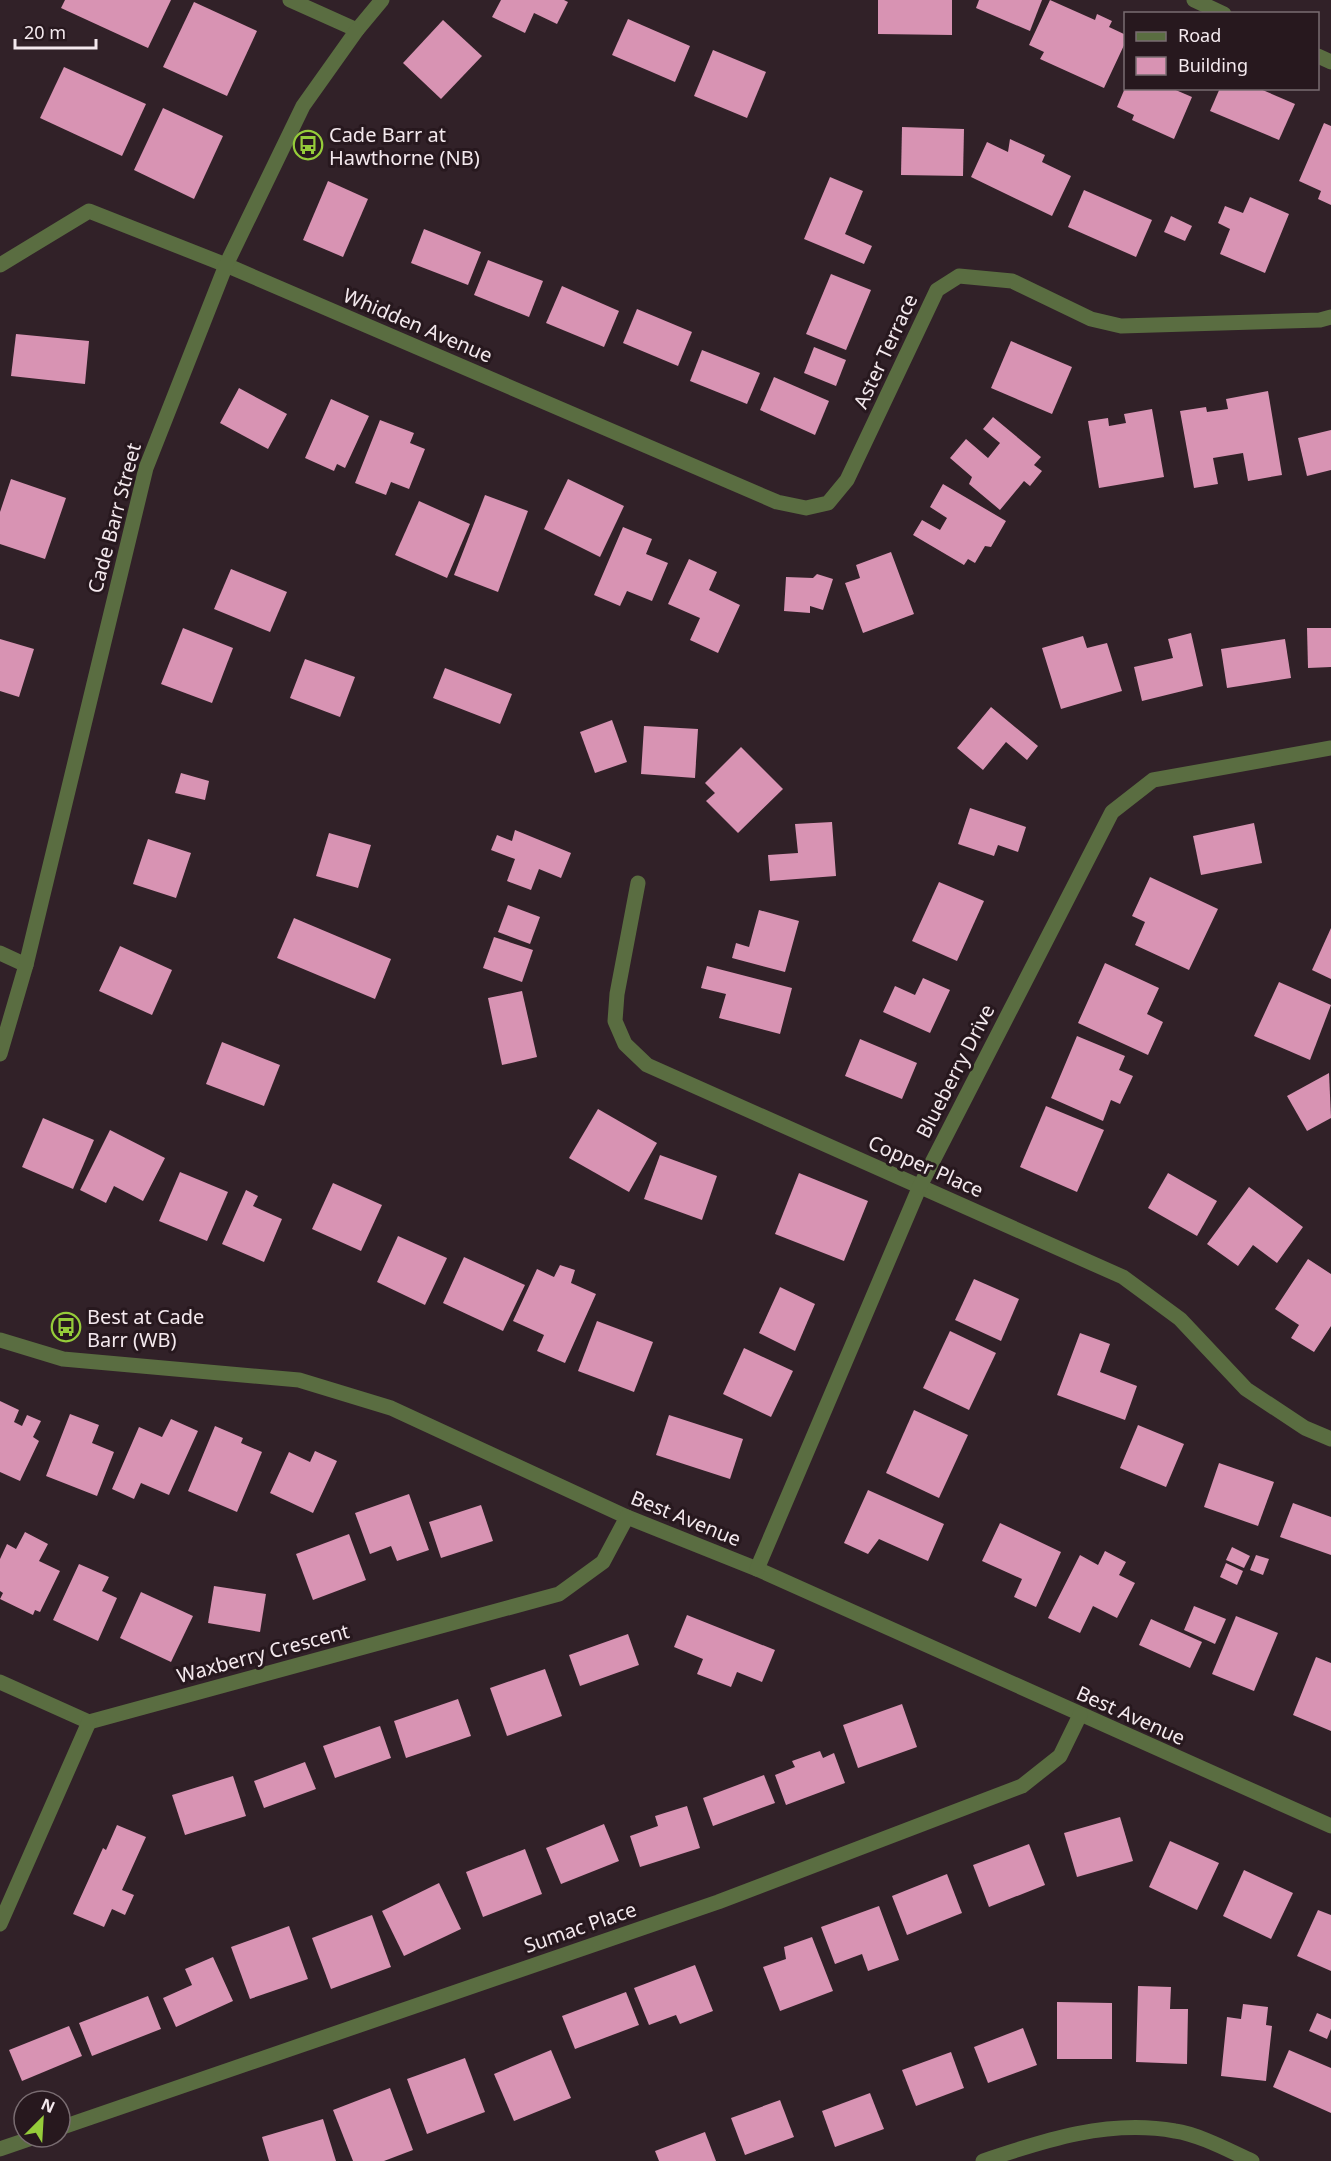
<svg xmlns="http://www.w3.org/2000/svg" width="1331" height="2161" font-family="'Noto Sans',sans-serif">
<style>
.building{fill:#d893b3}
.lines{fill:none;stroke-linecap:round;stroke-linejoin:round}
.minor{stroke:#5a6d41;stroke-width:15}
.labels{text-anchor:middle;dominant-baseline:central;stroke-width:6;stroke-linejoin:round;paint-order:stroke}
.poi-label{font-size:20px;fill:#f4e9ee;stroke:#27181e;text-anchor:start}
.street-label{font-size:20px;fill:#f4e9ee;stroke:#27181e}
</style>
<rect width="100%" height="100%" fill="#312128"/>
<g class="building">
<path d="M65,0H171L148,48L61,8Z"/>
<path d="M501,0H564L568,2L557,24L534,13L525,33L492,17Z"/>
<path d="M878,0H952V35L878,34Z"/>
<path d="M979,0H1042L1030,31L976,8Z"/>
<path d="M1050,0L1095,20L1097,14L1112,21L1109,27L1126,35V41L1104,88L1040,59L1044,52L1029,45Z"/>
<path d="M194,2L257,31L227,96L163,67Z"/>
<path d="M628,19L690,46L675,82L612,55Z"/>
<path d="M443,20L482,56L441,99L403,63Z"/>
<path d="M713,50L766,72L747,118L694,96Z"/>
<path d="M64,67L146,104L122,156L40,118Z"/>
<path d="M1125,88H1171L1192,97L1174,139L1132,120L1134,115L1117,107Z"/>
<path d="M1220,88H1258L1295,104L1279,140L1210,111Z"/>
<path d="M163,108L223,136L194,199L134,170Z"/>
<path d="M1324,123L1331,126V205L1318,199L1321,191L1299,181Z"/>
<path d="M902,127L964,129L963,176L901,175Z"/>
<path d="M1010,139L1045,155L1042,162L1071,176L1052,216L971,177L987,142L1008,152Z"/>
<path d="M830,177L863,191L845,234L872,246L864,264L804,239Z"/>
<path d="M328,181L368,199L343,257L303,240Z"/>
<path d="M1084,190L1152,220L1136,257L1068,227Z"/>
<path d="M1250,197L1289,214L1265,273L1220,254L1230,229L1218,223L1225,206L1243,213Z"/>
<path d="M1171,216L1192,226L1185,241L1164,232Z"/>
<path d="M424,229L481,252L468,285L411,263Z"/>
<path d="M488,260L543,281L529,317L474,295Z"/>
<path d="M831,274L871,290L846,350L806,334Z"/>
<path d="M562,286L619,311L604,347L546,323Z"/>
<path d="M637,309L692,332L678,366L623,343Z"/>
<path d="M16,334L89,341L85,384L11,376Z"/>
<path d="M1011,341L1072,367L1052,414L991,388Z"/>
<path d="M814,347L846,360L836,386L804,373Z"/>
<path d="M702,350L760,373L747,404L690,381Z"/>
<path d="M774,377L829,401L815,435L760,410Z"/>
<path d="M239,388L287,414L268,449L220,423Z"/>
<path d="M1268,391L1282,475L1248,481L1243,453L1213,458L1218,484L1194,488L1180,411L1206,407L1207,412L1228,409L1226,399Z"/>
<path d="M331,399L369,416L345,468L337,464L334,471L305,458Z"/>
<path d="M1152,409L1164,477L1099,488L1088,421L1108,418L1109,426L1126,423L1124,414Z"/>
<path d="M993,417L1041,457L1034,465L1042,471L1030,486L1024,481L1000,510L969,484L972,477L950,458L966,439L988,458L1000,443L983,429Z"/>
<path d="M380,420L414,433L410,443L425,449L409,489L391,482L386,495L355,483Z"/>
<path d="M1331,430V470L1307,476L1298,438Z"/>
<path d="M11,479L66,498L45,559L0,544V512Z"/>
<path d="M568,479L624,506L600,557L544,529Z"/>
<path d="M943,484L1006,521L991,547L985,546L975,563L968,559L964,565L913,535L922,520L940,530L947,518L930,507Z"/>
<path d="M485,495L528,511L498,592L454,575Z"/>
<path d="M419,501L470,524L447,578L395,555Z"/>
<path d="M623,527L652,539L646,554L668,563L652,601L627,591L620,606L594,595Z"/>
<path d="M891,552L914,614L863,633L845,583L860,578L856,565Z"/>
<path d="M689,559L717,572L709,590L740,605L718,653L690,640L700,618L668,604Z"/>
<path d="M231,569L287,592L270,632L214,609Z"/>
<path d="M817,574L833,579L823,610L810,606V613L784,611L786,577L813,578Z"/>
<path d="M183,628L233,648L212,703L161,684Z"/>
<path d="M1307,628H1331V667L1308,668Z"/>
<path d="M1191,633L1203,686L1142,701L1134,667L1173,658L1168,639Z"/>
<path d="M1083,636L1087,648L1107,643L1122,691L1061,709L1042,648Z"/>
<path d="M0,639L34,649L19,697L0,691Z"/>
<path d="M1285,639L1291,678L1227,688L1221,649Z"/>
<path d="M305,659L355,677L340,717L290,698Z"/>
<path d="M445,668L512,694L500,724L433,698Z"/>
<path d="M991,707L1038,746L1027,760L1006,742L983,770L957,748Z"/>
<path d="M612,720L627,762L595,773L580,732Z"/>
<path d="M644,726L698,729L695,778L641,774Z"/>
<path d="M741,747L783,789L738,833L706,801L715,793L705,783Z"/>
<path d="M181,773L209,781L205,800L175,793Z"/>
<path d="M970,808L1026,827L1018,852L998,845L994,856L958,844Z"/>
<path d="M832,822L836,876L770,881L768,855L798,853L795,824Z"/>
<path d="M1254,823L1262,863L1201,875L1193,836Z"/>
<path d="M515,830L571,853L561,878L539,869L531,890L507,881L515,859L491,850L497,835L512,841Z"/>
<path d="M329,833L371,845L358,888L316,876Z"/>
<path d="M148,839L191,853L176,898L133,884Z"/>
<path d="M1150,877L1218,909L1189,970L1135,945L1145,922L1132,916Z"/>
<path d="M939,882L984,901L957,961L912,941Z"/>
<path d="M508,905L540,917L530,944L498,932Z"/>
<path d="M759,910L799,921L785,972L732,958L736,943L749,947Z"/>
<path d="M294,918L391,959L375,999L277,958Z"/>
<path d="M1331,928V979L1312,970Z"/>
<path d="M494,937L533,950L522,982L483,968Z"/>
<path d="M120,946L172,970L152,1015L99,991Z"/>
<path d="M1105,963L1159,988L1147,1014L1163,1022L1148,1055L1078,1023Z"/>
<path d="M707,966L792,988L780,1034L719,1018L726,994L701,988Z"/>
<path d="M923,978L950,990L930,1033L883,1012L895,986L915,995Z"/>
<path d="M1279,982L1331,1005L1310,1060L1254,1036Z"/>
<path d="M522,991L537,1057L502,1065L488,998Z"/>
<path d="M1077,1036L1125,1056L1119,1070L1133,1076L1120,1104L1111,1100L1103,1121L1051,1098Z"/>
<path d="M860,1039L917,1063L902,1099L845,1076Z"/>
<path d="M222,1042L280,1065L264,1106L206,1084Z"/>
<path d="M1329,1073L1331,1118L1307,1131L1287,1096Z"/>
<path d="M1046,1106L1104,1130L1077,1192L1020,1167Z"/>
<path d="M598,1109L657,1143L629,1192L569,1158Z"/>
<path d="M43,1118L94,1140L73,1189L22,1167Z"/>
<path d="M110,1130L165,1158L143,1201L114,1186L106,1203L80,1190Z"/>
<path d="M660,1155L717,1176L702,1220L644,1199Z"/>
<path d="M180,1172L228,1192L207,1241L159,1221Z"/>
<path d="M799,1173L868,1201L844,1261L775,1234Z"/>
<path d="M1168,1173L1217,1201L1197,1236L1148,1208Z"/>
<path d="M333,1183L382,1205L361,1251L312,1229Z"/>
<path d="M1249,1187L1303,1227L1277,1263L1253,1245L1238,1266L1207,1244Z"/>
<path d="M246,1190L258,1196L253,1206L282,1219L264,1262L222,1244Z"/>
<path d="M398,1236L447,1258L425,1305L377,1282Z"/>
<path d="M464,1257L525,1285L503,1331L443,1303Z"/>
<path d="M1308,1259L1331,1274V1326L1314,1352L1291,1338L1299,1325L1275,1309Z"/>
<path d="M560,1265L575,1270L571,1283L596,1294L565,1363L537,1351L544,1335L513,1321L537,1269L554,1277Z"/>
<path d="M974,1279L1019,1299L1001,1341L955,1320Z"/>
<path d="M780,1287L815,1304L795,1351L759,1333Z"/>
<path d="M597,1321L653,1342L634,1392L578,1371Z"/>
<path d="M950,1331L996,1353L969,1410L923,1388Z"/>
<path d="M1080,1333L1110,1344L1100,1372L1137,1386L1125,1420L1057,1395Z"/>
<path d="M744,1348L793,1371L771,1417L723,1394Z"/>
<path d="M0,1401L19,1410L14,1422L22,1426L27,1415L41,1421L33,1437L39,1441L20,1481L0,1472Z"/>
<path d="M914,1410L968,1435L939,1498L886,1473Z"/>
<path d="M70,1414L99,1425L92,1443L114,1452L97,1496L46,1476Z"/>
<path d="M669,1415L743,1439L730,1479L656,1455Z"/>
<path d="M171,1419L198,1431L169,1495L141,1483L134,1499L112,1489L139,1427L162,1437Z"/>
<path d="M1138,1425L1184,1444L1166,1487L1120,1468Z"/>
<path d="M215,1426L243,1438L241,1443L262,1452L237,1512L188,1491Z"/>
<path d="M315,1451L337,1461L313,1513L270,1493L289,1452L310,1462Z"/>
<path d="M1219,1463L1274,1482L1258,1526L1204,1507Z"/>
<path d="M868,1490L944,1524L928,1561L879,1539L868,1554L844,1543Z"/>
<path d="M409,1494L429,1550L397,1561L391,1546L370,1554L355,1513Z"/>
<path d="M1293,1503L1331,1517V1555L1280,1537Z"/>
<path d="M481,1505L493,1541L441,1558L429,1522Z"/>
<path d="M1000,1523L1061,1552L1036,1607L1014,1597L1022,1579L982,1561Z"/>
<path d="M25,1532L48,1544L39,1561L60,1571L40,1612L35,1610L33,1615L0,1599L3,1593L0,1591V1559L7,1544L16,1549Z"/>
<path d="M349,1534L366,1580L313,1600L296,1554Z"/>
<path d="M1232,1547L1250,1556L1244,1568L1226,1560Z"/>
<path d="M1105,1551L1126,1562L1119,1575L1135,1583L1117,1618L1093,1606L1080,1633L1048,1618L1080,1555L1098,1565Z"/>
<path d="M1256,1555L1269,1559L1263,1575L1250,1570Z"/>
<path d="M1226,1563L1243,1571L1237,1585L1220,1577Z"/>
<path d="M79,1564L109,1577L102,1591L117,1598L98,1641L53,1620Z"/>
<path d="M214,1586L266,1594L260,1632L208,1623Z"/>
<path d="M141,1592L193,1616L171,1662L120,1638Z"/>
<path d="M1194,1606L1226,1619L1215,1644L1184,1630Z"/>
<path d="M687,1615L775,1650L762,1682L737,1672L731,1687L697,1674L703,1659L674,1647Z"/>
<path d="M1236,1616L1278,1633L1254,1691L1212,1674Z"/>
<path d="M1151,1619L1202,1642L1190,1668L1139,1645Z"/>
<path d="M628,1634L639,1665L580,1686L569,1655Z"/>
<path d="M1316,1657L1331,1663V1731L1293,1715Z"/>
<path d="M545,1669L562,1716L507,1736L490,1688Z"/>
<path d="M458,1699L471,1736L406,1758L394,1721Z"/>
<path d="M902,1704L917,1747L858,1768L843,1725Z"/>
<path d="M380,1726L391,1758L335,1778L323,1746Z"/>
<path d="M820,1751L823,1758L834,1753L845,1783L786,1805L775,1775L795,1767L792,1761Z"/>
<path d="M305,1762L316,1789L264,1808L254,1781Z"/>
<path d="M764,1775L775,1803L713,1826L703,1798Z"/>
<path d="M233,1776L246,1816L185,1835L172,1795Z"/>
<path d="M687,1806L700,1848L640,1867L630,1836L658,1826L655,1816Z"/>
<path d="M1120,1817L1133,1861L1077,1877L1064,1833Z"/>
<path d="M604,1824L619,1861L561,1884L546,1848Z"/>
<path d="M117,1825L146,1837L122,1890L134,1895L125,1915L112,1909L104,1927L73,1914L103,1848L106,1850Z"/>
<path d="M1170,1841L1219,1863L1197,1910L1149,1887Z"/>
<path d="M1029,1844L1045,1885L989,1907L973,1865Z"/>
<path d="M525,1849L542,1894L483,1917L466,1872Z"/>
<path d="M1244,1870L1293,1893L1271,1939L1223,1916Z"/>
<path d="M947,1874L962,1913L907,1935L892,1896Z"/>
<path d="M439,1883L461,1929L404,1956L382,1911Z"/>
<path d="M879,1906L899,1960L868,1971L862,1954L835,1964L821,1927Z"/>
<path d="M1318,1910L1331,1915V1971L1297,1956Z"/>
<path d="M372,1915L391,1967L331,1989L312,1938Z"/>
<path d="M289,1926L308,1979L250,1999L231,1947Z"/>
<path d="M812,1937L833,1991L780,2011L763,1967L786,1959L784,1947Z"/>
<path d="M213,1957L233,2001L176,2027L163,1998L192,1985L185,1969Z"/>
<path d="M695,1965L713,2011L680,2024L676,2015L649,2025L634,1988Z"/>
<path d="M1138,1986L1171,1987L1170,2009H1188L1187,2064L1136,2062Z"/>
<path d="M626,1992L639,2025L575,2049L562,2016Z"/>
<path d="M148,1996L161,2029L92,2056L79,2023Z"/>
<path d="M1057,2002L1112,2003V2059H1057Z"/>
<path d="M1243,2004L1268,2007L1266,2025L1272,2026L1266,2081L1221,2076L1227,2017L1241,2019Z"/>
<path d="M1317,2013L1331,2019V2029L1327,2039L1309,2031Z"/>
<path d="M69,2026L82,2056L22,2081L9,2050Z"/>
<path d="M1023,2028L1037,2065L988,2083L974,2047Z"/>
<path d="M551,2050L571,2098L514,2121L494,2074Z"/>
<path d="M1289,2050L1331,2068V2113L1273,2087Z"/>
<path d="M951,2052L964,2088L916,2106L902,2070Z"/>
<path d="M465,2058L485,2112L427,2134L407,2079Z"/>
<path d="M390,2088L413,2150L384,2161H353L333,2110Z"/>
<path d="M870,2093L884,2129L835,2147L822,2111Z"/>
<path d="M780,2100L794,2137L745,2155L731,2118Z"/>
<path d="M323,2119L336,2161H269L262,2137Z"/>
<path d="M705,2132L716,2161H659L655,2151Z"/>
</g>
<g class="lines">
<g class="minor">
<path d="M290,0L357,30"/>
<path d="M1194,0L1224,14"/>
<path d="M1318,56L1331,62"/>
<path d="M0,265L89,211L226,265L777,502L806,508L828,503L847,480L937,290L959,276L1012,281L1091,319L1121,326L1320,320L1331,317"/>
<path d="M638,883L617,994L615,1021L625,1044L647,1065L1123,1277L1180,1319L1246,1389L1305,1428L1331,1439"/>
<path d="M0,953L26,965"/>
<path d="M0,1054L26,965L146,468L226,265L303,106L357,30L382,0"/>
<path d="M0,1340L63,1359L299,1380L391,1408L627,1517L757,1569L1331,1826"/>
<path d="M757,1569L920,1186L1112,812L1153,780L1331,748"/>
<path d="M0,1682L89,1722"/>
<path d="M89,1722L559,1594L603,1562L627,1517"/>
<path d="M0,1924L89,1722"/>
<path d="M60,2128L718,1902L1022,1786L1060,1756L1080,1715"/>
<path d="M0,2149L35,2137"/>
<path d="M983,2161C1045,2140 1109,2119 1175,2131C1198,2134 1230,2151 1252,2161"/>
</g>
</g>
<defs>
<g id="bus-ring" transform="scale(1.5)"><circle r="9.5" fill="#27181e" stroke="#95cc3a" stroke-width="1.5"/><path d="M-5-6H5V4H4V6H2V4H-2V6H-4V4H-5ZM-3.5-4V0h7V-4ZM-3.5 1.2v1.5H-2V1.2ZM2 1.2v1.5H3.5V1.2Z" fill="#95cc3a"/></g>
</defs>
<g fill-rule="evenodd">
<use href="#bus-ring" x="308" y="145"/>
<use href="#bus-ring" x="66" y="1327"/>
</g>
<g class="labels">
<g class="poi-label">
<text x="329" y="134">Cade Barr at<tspan x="329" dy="23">Hawthorne (NB)</tspan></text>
<text x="87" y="1316">Best at Cade<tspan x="87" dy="23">Barr (WB)</tspan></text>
</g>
<g class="street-label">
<text transform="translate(418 325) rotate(23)">Whidden Avenue</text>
<text transform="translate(885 351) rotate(-65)">Aster Terrace</text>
<text transform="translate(114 518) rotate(-75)">Cade Barr Street</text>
<text transform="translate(955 1071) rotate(-63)">Blueberry Drive</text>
<text transform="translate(926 1166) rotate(24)">Copper Place</text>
<text transform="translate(686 1518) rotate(22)">Best Avenue</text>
<text transform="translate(263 1653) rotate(-15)">Waxberry Crescent</text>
<text transform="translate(1131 1715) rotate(24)">Best Avenue</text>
<text transform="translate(580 1927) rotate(-19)">Sumac Place</text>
</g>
</g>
<rect x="1124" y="12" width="195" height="78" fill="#27181e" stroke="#796c71" stroke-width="1.5"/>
<rect x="1136" y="32" width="30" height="9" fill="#5a6d41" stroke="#796c71" stroke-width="1.5"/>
<text x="1178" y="42" font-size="18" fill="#f4e9ee">Road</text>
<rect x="1136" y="57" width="30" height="18" fill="#d893b3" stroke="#796c71" stroke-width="1.5"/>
<text x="1178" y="72" font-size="18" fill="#f4e9ee">Building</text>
<g transform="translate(42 2119) rotate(24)"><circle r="28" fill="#27181e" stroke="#796c71" stroke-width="1.5"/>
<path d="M0-4.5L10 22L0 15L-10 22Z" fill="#95cc3a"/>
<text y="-9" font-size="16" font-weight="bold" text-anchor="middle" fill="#f4e9ee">N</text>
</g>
<path d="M15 39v9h81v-9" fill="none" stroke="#f4e9ee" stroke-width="3"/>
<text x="24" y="39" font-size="18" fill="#f4e9ee" stroke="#27181e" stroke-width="4.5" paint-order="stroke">20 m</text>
</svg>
